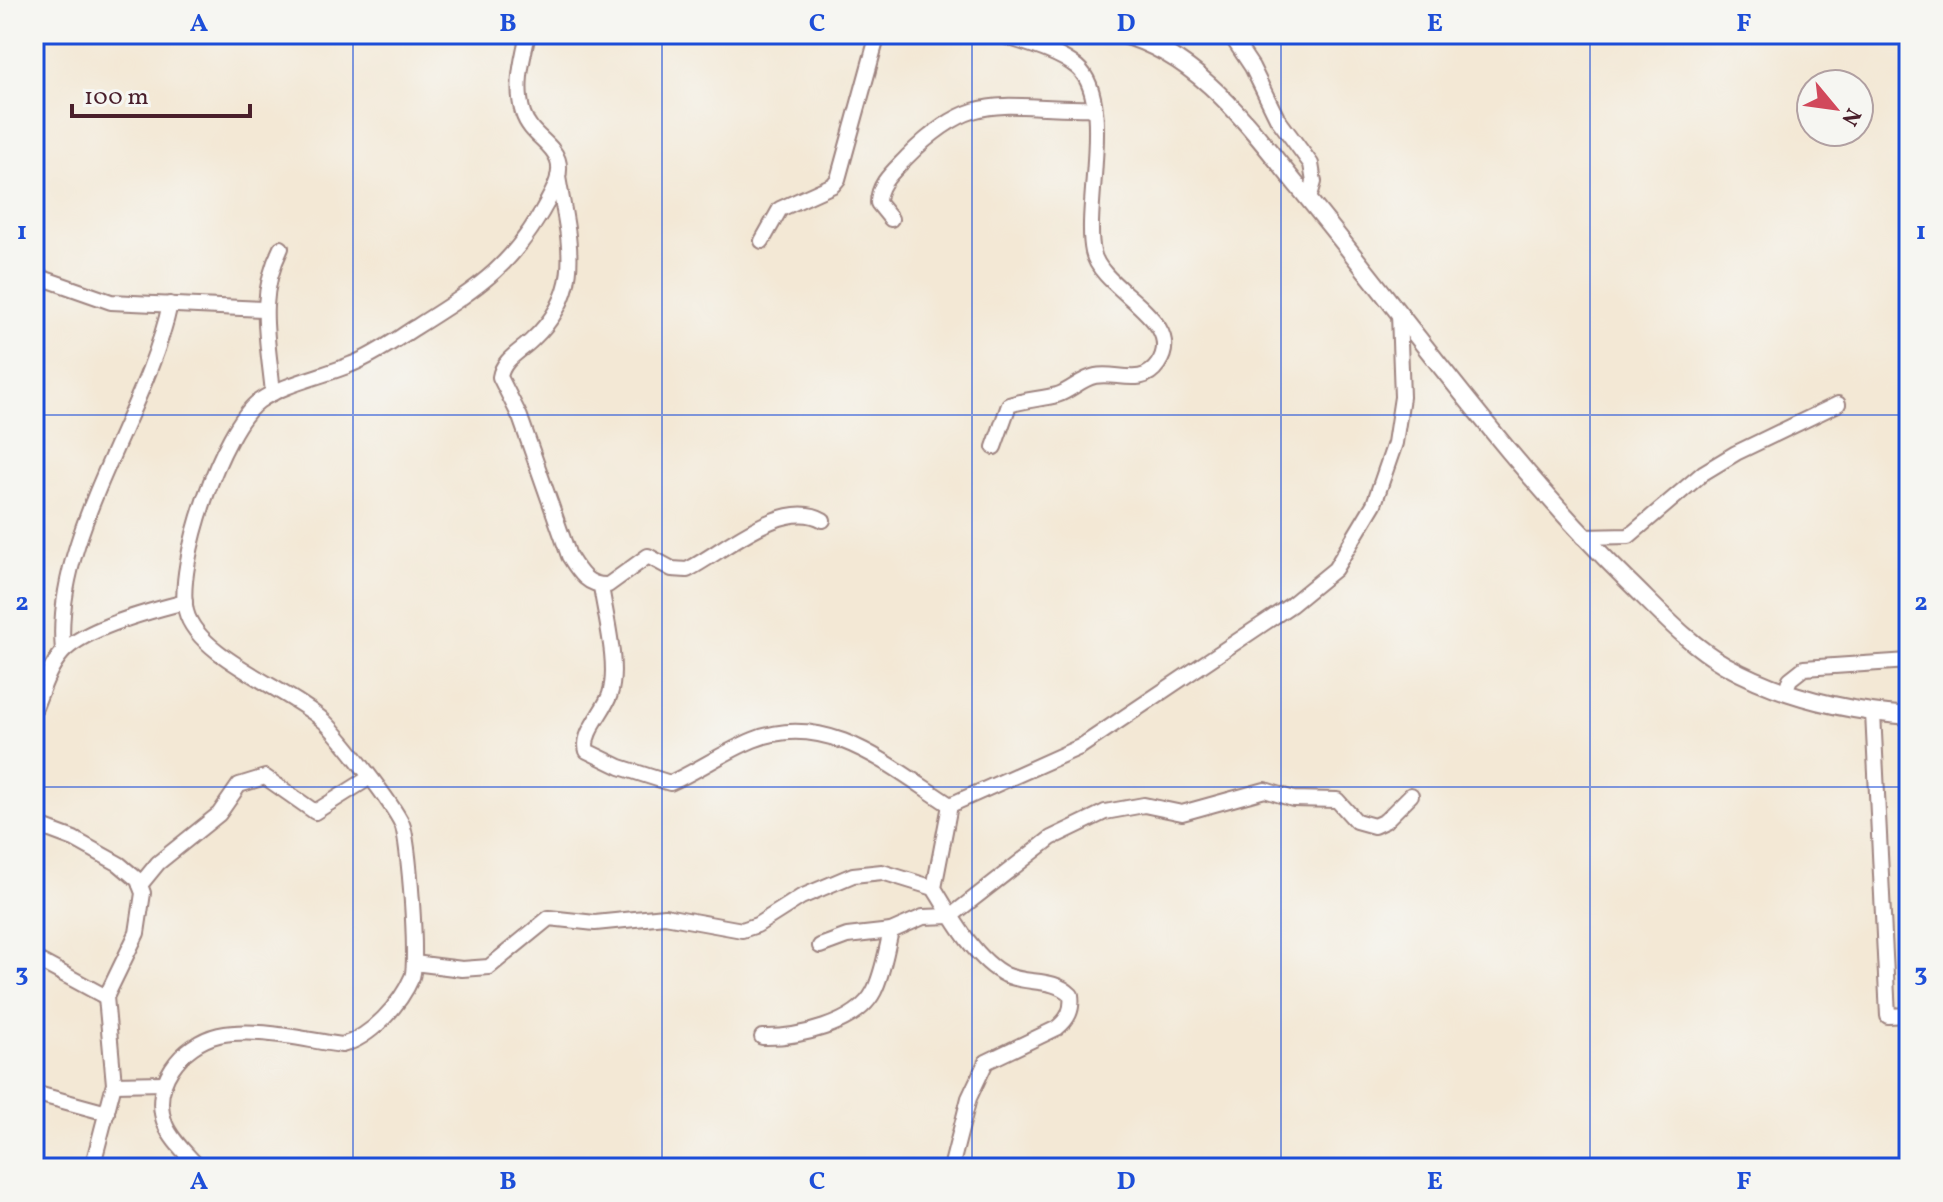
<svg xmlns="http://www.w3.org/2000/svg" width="1943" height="1202" font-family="Vollkorn,serif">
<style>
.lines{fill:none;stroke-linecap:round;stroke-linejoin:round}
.minor-casing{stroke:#9e8480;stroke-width:18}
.tertiary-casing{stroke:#9e8480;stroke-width:20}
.minor{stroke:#fff;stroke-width:14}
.tertiary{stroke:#fff;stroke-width:16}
.grid{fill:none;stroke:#1d4ed8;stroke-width:2;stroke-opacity:0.55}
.neatline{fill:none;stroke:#1d4ed8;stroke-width:3}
.grid-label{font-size:26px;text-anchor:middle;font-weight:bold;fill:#1d4ed8}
</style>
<rect width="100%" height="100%" fill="#f6f6f2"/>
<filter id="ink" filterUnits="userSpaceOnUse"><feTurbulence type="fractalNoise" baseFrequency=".0125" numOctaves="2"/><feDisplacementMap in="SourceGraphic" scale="16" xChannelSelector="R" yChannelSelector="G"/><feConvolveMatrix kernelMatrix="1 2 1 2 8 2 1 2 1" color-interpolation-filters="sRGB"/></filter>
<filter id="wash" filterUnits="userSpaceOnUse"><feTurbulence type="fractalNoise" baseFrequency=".006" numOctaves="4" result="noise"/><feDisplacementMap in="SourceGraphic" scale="32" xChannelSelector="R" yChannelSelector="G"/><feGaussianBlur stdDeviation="1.8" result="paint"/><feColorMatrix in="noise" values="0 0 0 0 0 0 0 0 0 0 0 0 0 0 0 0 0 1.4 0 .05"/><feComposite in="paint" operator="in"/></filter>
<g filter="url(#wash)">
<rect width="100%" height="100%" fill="#f3e8d5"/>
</g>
<g filter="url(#ink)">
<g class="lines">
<g class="minor-casing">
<g id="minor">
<path d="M1230,34L1252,67L1277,118L1311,164L1314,182L1309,199"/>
<path d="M558,177C569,242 586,290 532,340C520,352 503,359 500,377L520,417L569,556C579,572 587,586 608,585L648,556L672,569L687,570C723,552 783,497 823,520"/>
<path d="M891,219L878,203C878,183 894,171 907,157C978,85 1005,111 1094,108"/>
<path d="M762,241L780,209L833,185L838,179L878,34"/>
<path d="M34,275L111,302L263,309"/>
<path d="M273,393C268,339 256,299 281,248"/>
<path d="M994,447L1009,405C1024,400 1041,399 1057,395C1070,391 1081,379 1095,376C1116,371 1142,388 1158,364C1188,320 1101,291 1093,252C1083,207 1115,99 1077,67C1056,50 1023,43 998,34"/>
<path d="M1583,537L1629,536L1703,473L1736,453L1838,404"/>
<path d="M601,586C605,615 619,665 610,694C605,711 581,733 587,751L620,767L670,783C699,770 724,752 753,740C827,710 891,767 950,805"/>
<path d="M63,651C52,537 147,413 170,304"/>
<path d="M1785,691L1790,679L1804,668L1909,661"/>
<path d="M34,710C42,691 48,669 62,653C84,628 153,610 185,602"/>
<path d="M1873,713L1888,1016L1909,1015"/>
<path d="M950,805L1080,747L1291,605L1335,569L1374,504L1395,443L1402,397L1399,314"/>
<path d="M950,805L934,888C951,916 975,960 1006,975C1028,985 1053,977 1071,995C1073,1010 1068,1019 1057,1028L986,1062L969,1098L951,1168"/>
<path d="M34,824L74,839L119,864L138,880L143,893L137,933L106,997L114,1084L92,1168"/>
<path d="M140,885L158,863L219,814L239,785L265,777L315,812L369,778"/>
<path d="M820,946L847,936L891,931L923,917L951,916L1051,838L1105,812L1144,805L1182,813L1265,790L1293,799L1337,800L1356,821L1374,826L1385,821L1411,795"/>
<path d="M34,958L106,997"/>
<path d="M414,963L462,969L489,967L549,918L595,923L665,916L742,930L757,925L801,897L853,875L882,872L934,888"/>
<path d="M762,1037C795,1038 857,1025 874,991C883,973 886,951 891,931"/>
<path d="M114,1084L164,1083"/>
<path d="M34,1093L107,1113"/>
<path d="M199,1168C188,1155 171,1140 165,1124C150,1085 181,1044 219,1035C257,1027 304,1040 342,1045C371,1037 400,1005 412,977C418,962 409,840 402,824C392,803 343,740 325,722C293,691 197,657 186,611C175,566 222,428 259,401C283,384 324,376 352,364C375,355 395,340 416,327C481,286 516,264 552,193C576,146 533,145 523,113C515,87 522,60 528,34"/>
</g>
</g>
<g class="tertiary-casing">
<path id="tertiary" d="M1120,34C1199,55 1247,124 1296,184C1406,317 1505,461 1629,582C1659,611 1688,644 1725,665C1782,697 1845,711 1909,716"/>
</g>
<use href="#minor" class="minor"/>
<use href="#tertiary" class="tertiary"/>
</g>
</g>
<path class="grid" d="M353,34V1168M662,34V1168M972,34V1168M1281,34V1168M1590,34V1168M34,415H1909M34,787H1909"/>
<rect width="1943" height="1202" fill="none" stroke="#f6f6f2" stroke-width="88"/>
<g transform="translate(1835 108) rotate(119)"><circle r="38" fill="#f6f6f2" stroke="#b1a0a2" stroke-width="2"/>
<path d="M0-6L14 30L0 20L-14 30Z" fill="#d1495b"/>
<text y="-12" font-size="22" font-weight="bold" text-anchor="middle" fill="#4a1f2b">N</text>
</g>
<path d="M72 104v12h178v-12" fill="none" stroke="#4a1f2b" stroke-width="4"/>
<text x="84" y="104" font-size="24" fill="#4a1f2b" stroke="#f6f6f2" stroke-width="6" paint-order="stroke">100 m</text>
<rect x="44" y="44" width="1855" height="1114" class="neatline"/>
<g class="grid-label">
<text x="199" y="31">A</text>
<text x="508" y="31">B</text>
<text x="817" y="31">C</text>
<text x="1126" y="31">D</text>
<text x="1435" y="31">E</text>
<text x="1744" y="31">F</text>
<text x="22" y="239">1</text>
<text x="1921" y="239">1</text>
<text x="22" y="610">2</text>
<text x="1921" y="610">2</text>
<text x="22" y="981">3</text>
<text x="1921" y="981">3</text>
<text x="199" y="1189">A</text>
<text x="508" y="1189">B</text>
<text x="817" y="1189">C</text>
<text x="1126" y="1189">D</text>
<text x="1435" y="1189">E</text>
<text x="1744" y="1189">F</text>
</g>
</svg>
